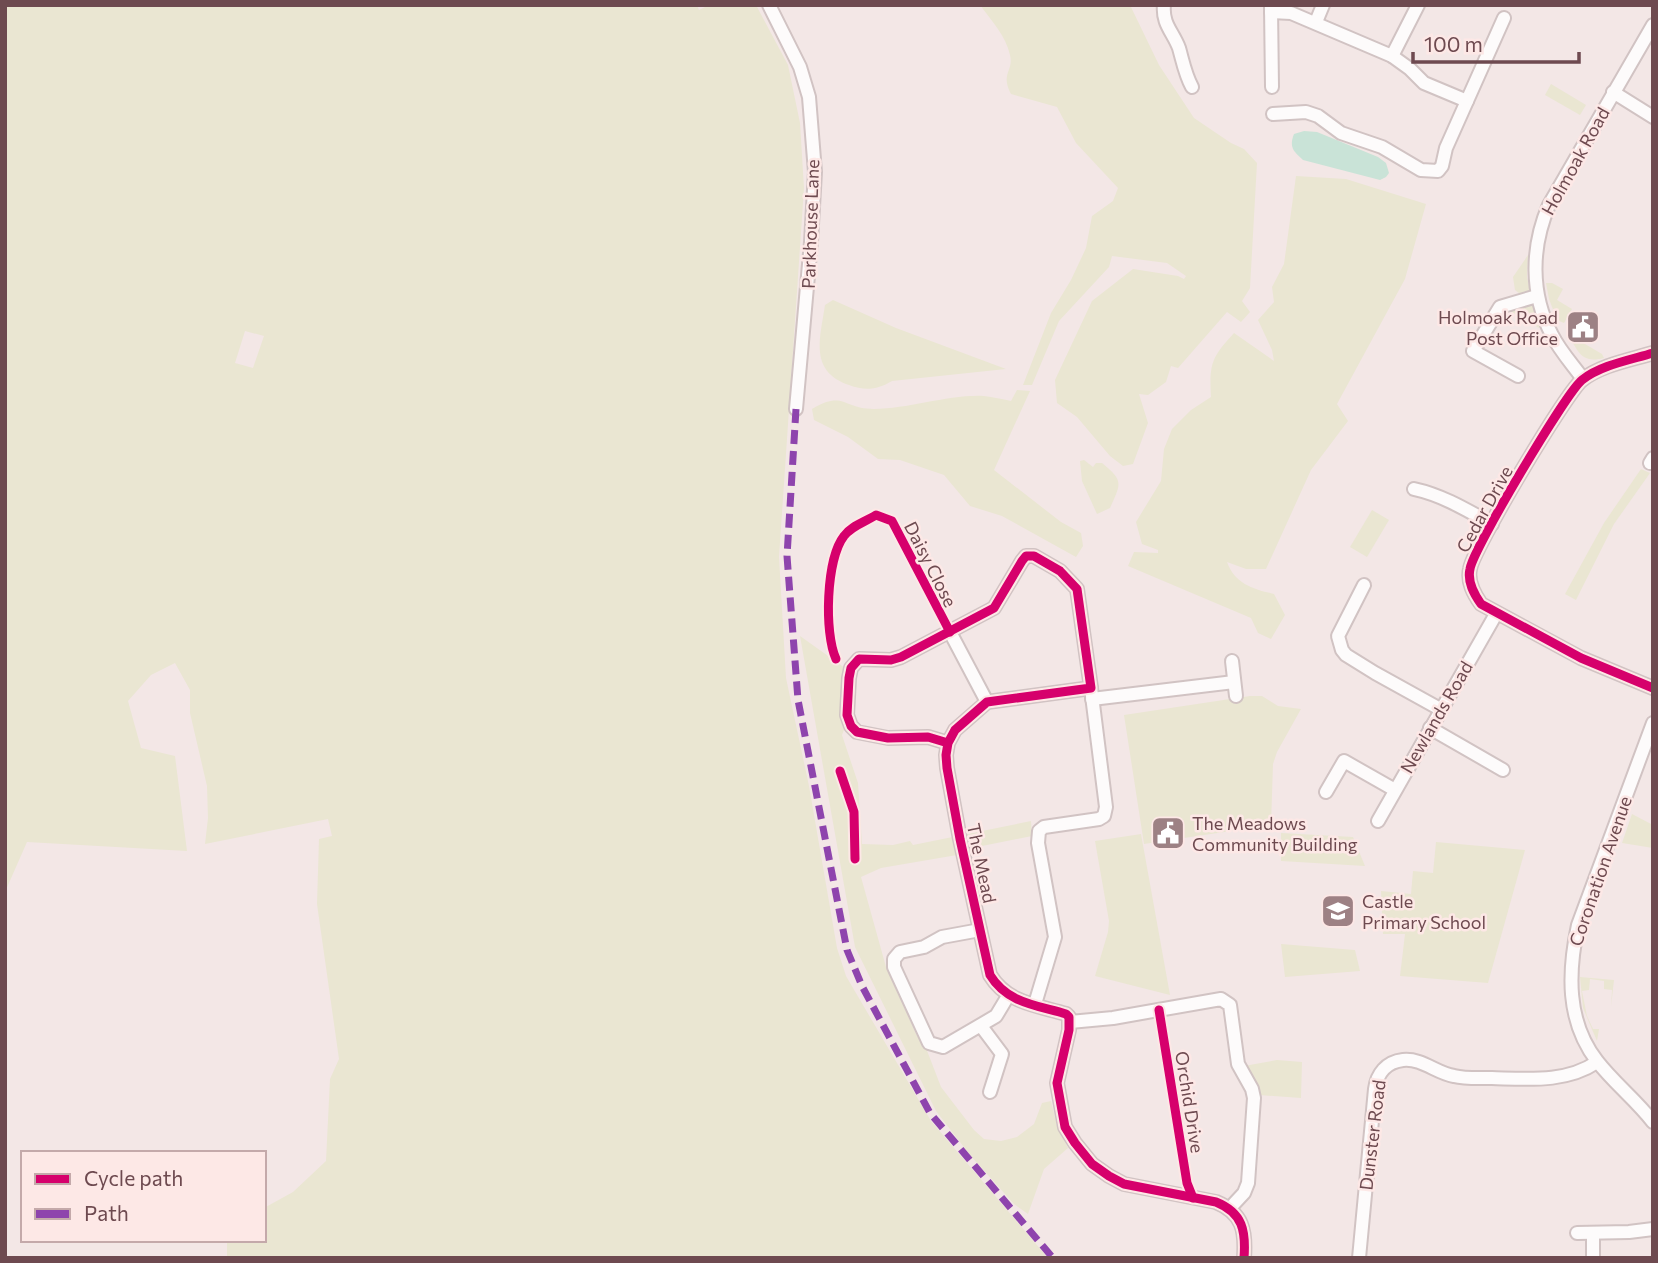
<svg xmlns="http://www.w3.org/2000/svg" width="1658" height="1263" font-family="Commissioner,sans-serif">
<style>
.green{fill:#eae6d2;fill-rule:evenodd}
.water{fill:#c9e3d7}
.lines{fill:none;stroke-linecap:round;stroke-linejoin:round}
.minor-casing{stroke:#d1c3c3;stroke-width:16}
.minor{stroke:#fdfbfb;stroke-width:12}
.quiet{stroke:#8e44ad;stroke-width:7;stroke-dasharray:14 7;stroke-linecap:butt}
.cycleway-casing{stroke:#fde8e6;stroke-width:13}
.cycleway{stroke:#d6006c;stroke-width:9}
.labels{text-anchor:middle;dominant-baseline:central;stroke-width:5;stroke-linejoin:round;paint-order:stroke}
.street-label{font-size:18px;fill:#6e4a50;stroke:#fde8e6}
.poi-label{font-size:18px;fill:#6e4a50;stroke:#fde8e6;text-anchor:start}
</style>
<rect width="100%" height="100%" fill="#f3e7e6"/>
<g class="green">
<path d="M5,5H697L699,10L709,5H756L788,65L800,123L804,188L779,557L786,678L809,786L837,948L846,976L931,1121L1048,1258H227V1240H264V1208L293,1192L326,1161L330,1079L339,1059L317,904L319,839L332,836L328,819L205,844L208,818L207,786L190,713V690L175,663L151,675L128,701L141,748L175,756L187,851L27,842L5,892ZM245,331L264,336L253,368L235,363Z"/>
<path d="M980,5H1130L1159,65L1194,118L1231,143L1244,149L1257,163L1250,288L1242,301L1250,312L1241,322L1227,312L1178,368L1171,366L1166,382L1148,395L1139,394L1148,423L1133,464L1123,466L1110,456L1077,417L1057,403L1055,380L1092,301L1133,269L1178,276L1184,279L1186,276L1167,263L1112,256L1109,267L1059,321L1032,385H1023L1051,313L1071,280L1086,248L1092,216L1113,201L1118,188L1076,143L1057,107L1011,94C1000,73 1014,71 1010,55C1006,36 991,20 980,5Z"/>
<path d="M1551,84L1586,105L1580,115L1545,95Z"/>
<path d="M1296,176L1346,179L1426,204L1405,279L1337,404L1348,421L1311,470L1266,569H1246L1227,562C1235,584 1253,589 1274,594L1285,615L1271,639L1258,633L1251,618L1128,566L1134,552L1158,553V550L1142,544L1136,522L1161,481L1164,449L1172,429L1191,410L1211,397C1209,363 1212,357 1234,333L1274,361L1272,350L1258,320L1274,302L1272,287L1284,264Z"/>
<path d="M1528,255L1527,277L1530,291L1526,294H1520L1515,290L1513,277Z"/>
<path d="M1546,283H1552L1563,289L1557,300L1572,309L1564,323L1557,320L1549,299Z"/>
<path d="M833,300L896,328L1006,369L892,381C877,390 865,391 849,385C809,371 820,339 825,305Z"/>
<path d="M1533,303L1541,326L1539,328L1507,309Z"/>
<path d="M1568,334L1602,354L1604,358C1581,364 1578,351 1568,334Z"/>
<path d="M1017,390L1030,391L994,470L1061,522L1081,533L1083,546L1076,557L1002,516L970,506L944,475L900,460L878,459L848,437L814,420L812,409C844,390 843,409 874,409C908,409 951,394 984,396C993,397 1002,399 1011,401Z"/>
<path d="M1084,460L1093,467L1096,463H1102C1124,481 1121,483 1110,508L1097,514L1082,481L1080,461Z"/>
<path d="M1641,469L1650,473L1614,524L1576,600L1565,594L1604,523Z"/>
<path d="M1372,510L1389,520L1367,557L1350,547Z"/>
<path d="M800,636L845,668V727L842,735L858,783L862,844L893,845L910,841L913,845L1031,821L1032,836L972,848L957,855L881,868L861,877L886,967L917,1036L926,1048L941,1087L974,1130L984,1139L1001,1141L1017,1137L1034,1124L1042,1103L1051,1101L1057,1126L1068,1148L1044,1169L1028,1214L1014,1204L970,1155L936,1111L855,947Z"/>
<path d="M1250,696H1262L1278,706L1301,709L1277,752L1273,764L1271,825L1144,844L1124,715Z"/>
<path d="M1632,814L1653,825V848L1622,843Z"/>
<path d="M1281,833L1353,837L1365,866L1281,861Z"/>
<path d="M1141,834L1170,995L1095,976L1108,932L1109,921L1095,841Z"/>
<path d="M1436,842L1525,850L1488,983L1400,976L1405,934H1383L1381,891L1411,894L1413,871L1433,873Z"/>
<path d="M1281,944L1355,950L1360,971L1285,977Z"/>
<path d="M1580,977L1614,980L1611,1007L1612,990L1604,989V981L1590,979L1589,990L1582,991L1587,1016L1593,1029H1599L1597,1041L1583,1008Z"/>
<path d="M1277,1060L1302,1062L1301,1098L1259,1095L1244,1066Z"/>
</g>
<path class="water" d="M1304,131L1317,132L1378,157L1386,163L1389,173L1386,177L1380,180L1303,160C1293,151 1289,147 1294,134Z"/>
<g class="lines">
<g class="minor-casing">
<g id="minor">
<path d="M769,5L800,67L809,97L815,172L811,242L796,409"/>
<path d="M1164,5C1162,24 1173,32 1179,48C1183,62 1185,74 1192,87"/>
<path d="M1271,7L1272,87"/>
<path d="M1271,12L1291,13L1392,56L1410,69L1424,83L1467,101"/>
<path d="M1316,22L1323,5"/>
<path d="M1392,56L1418,5"/>
<path d="M1613,92L1653,117"/>
<path d="M1273,114L1306,112L1318,116L1341,133L1382,147L1421,170L1438,171L1442,166L1446,148L1504,18"/>
<path d="M1653,353C1630,360 1601,365 1582,380C1566,393 1473,549 1470,569C1467,582 1474,594 1481,604L1581,658L1653,688"/>
<path d="M1518,376L1473,351L1500,307L1537,296"/>
<path d="M1583,379C1573,365 1560,351 1552,335C1530,294 1531,247 1549,205L1653,25"/>
<path d="M1650,463L1653,458"/>
<path d="M1414,489C1442,495 1467,510 1492,524"/>
<path d="M1364,585L1338,636L1342,650L1346,655L1375,673L1440,709"/>
<path d="M950,632L987,702"/>
<path d="M1232,661L1236,696"/>
<path d="M1092,699L1234,682"/>
<path d="M1653,723L1578,925C1568,972 1566,1021 1597,1061C1614,1083 1636,1100 1653,1122"/>
<path d="M1430,728L1503,770"/>
<path d="M948,743L928,737L888,738L857,732L851,726L847,715L849,678L851,668L859,659L891,660L901,657L994,608L1022,561L1026,556H1034L1060,571L1077,589L1091,688L987,702L955,730L948,743L946,755L947,768L960,839L990,975C1007,1003 1036,1005 1066,1014L1069,1017V1030L1057,1083L1065,1127L1075,1143L1092,1164L1109,1176L1124,1184L1216,1202C1243,1213 1246,1231 1244,1258"/>
<path d="M1326,792L1344,761L1395,790"/>
<path d="M1378,821L1496,614"/>
<path d="M980,930L942,937L924,947L900,952L894,959V967L929,1043L943,1047L996,1016L1008,996"/>
<path d="M1035,1004L1055,937L1038,843L1039,831L1044,827L1099,819L1104,816L1106,807L1091,688"/>
<path d="M1070,1022L1113,1018L1221,999L1230,1005L1238,1064L1252,1089L1254,1098L1248,1183L1244,1193L1230,1208"/>
<path d="M981,1026L1002,1054L990,1092"/>
<path d="M1577,1233L1629,1232L1653,1229"/>
<path d="M1359,1258L1375,1089C1377,1074 1386,1062 1403,1060C1422,1058 1436,1073 1454,1076C1466,1079 1480,1078 1492,1078C1528,1079 1566,1083 1597,1062"/>
<path d="M1593,1258V1233"/>
</g>
</g>
<use href="#minor" class="minor"/>
<path class="quiet" d="M796,409L787,556L798,700L847,950L862,986L930,1113L1053,1258"/>
<g class="cycleway-casing">
<g id="cycleway">
<path d="M1653,353C1630,360 1601,365 1582,380C1566,393 1473,549 1470,569C1467,582 1474,594 1481,604L1581,658L1653,688"/>
<path d="M836,659C824,633 826,559 844,536C851,526 865,522 876,515L892,521L950,632"/>
<path d="M948,743L928,737L888,738L857,732L851,726L847,715L849,678L851,668L859,659L891,660L901,657L994,608L1022,561L1026,556H1034L1060,571L1077,589L1091,688L987,702L955,730L948,743L946,755L947,768L960,839L990,975C1007,1003 1036,1005 1066,1014L1069,1017V1030L1057,1083L1065,1127L1075,1143L1092,1164L1109,1176L1124,1184L1216,1202C1243,1213 1246,1231 1244,1258"/>
<path d="M840,771L854,812L855,859"/>
<path d="M1159,1010L1187,1183L1193,1198"/>
</g>
</g>
<use href="#cycleway" class="cycleway"/>
</g>
<defs>
<g id="civic-square" transform="scale(1.75)"><rect x="-9" y="-9" width="18" height="18" rx="4" fill="#9d8184" stroke="#fde8e6"/><path d="M-.6-6.5H3V-4.5H.6V-3L4-1V1h2V6H-6V1h2V-1L-.6-3ZM-1.2 2.5V6h2.4V2.5Z" fill="#fff"/></g>
<g id="school-square" transform="scale(1.75)"><rect x="-9" y="-9" width="18" height="18" rx="4" fill="#9d8184" stroke="#fde8e6"/><path d="M0-5L7-2L0 1L-7-2ZM-4 1L0 2.5L4 1V4Q0 6-4 4Z" fill="#fff"/></g>
</defs>
<g fill-rule="evenodd">
<use href="#civic-square" x="1583" y="327"/>
<use href="#civic-square" x="1168" y="833"/>
<use href="#school-square" x="1338" y="911"/>
</g>
<g class="labels">
<g class="street-label">
<text transform="translate(1575 161) rotate(-61)">Holmoak Road</text>
<text transform="translate(810 224) rotate(-88)">Parkhouse Lane</text>
<text transform="translate(1484 509) rotate(-61)">Cedar Drive</text>
<text transform="translate(931 564) rotate(63)">Daisy Close</text>
<text transform="translate(1436 717) rotate(-60)">Newlands Road</text>
<text transform="translate(982 863) rotate(78)">The Mead</text>
<text transform="translate(1600 871) rotate(-71)">Coronation Avenue</text>
<text transform="translate(1190 1102) rotate(81)">Orchid Drive</text>
<text transform="translate(1372 1135) rotate(-83)">Dunster Road</text>
</g>
<g class="poi-label">
<text x="1558" y="317" text-anchor="end">Holmoak Road<tspan x="1558" dy="21">Post Office</tspan></text>
<text x="1192" y="823">The Meadows<tspan x="1192" dy="21">Community Building</tspan></text>
<text x="1362" y="901">Castle<tspan x="1362" dy="21">Primary School</tspan></text>
</g>
</g>
<rect width="1658" height="1263" fill="none" stroke="#6e4a50" stroke-width="14"/>
<rect x="21" y="1151" width="245" height="91" fill="#fde8e6" stroke="#c4a9aa" stroke-width="2"/>
<rect x="35" y="1174" width="35" height="10" fill="#d6006c" stroke="#c4a9aa" stroke-width="2"/>
<text x="84" y="1186" font-size="21" fill="#6e4a50">Cycle path</text>
<rect x="35" y="1209" width="35" height="10" fill="#8e44ad" stroke="#c4a9aa" stroke-width="2"/>
<text x="84" y="1221" font-size="21" fill="#6e4a50">Path</text>
<path d="M1413 52v10h166v-10" fill="none" stroke="#6e4a50" stroke-width="3.5"/>
<text x="1424" y="52" font-size="21" fill="#6e4a50" stroke="#fde8e6" stroke-width="5" paint-order="stroke">100 m</text>
</svg>
